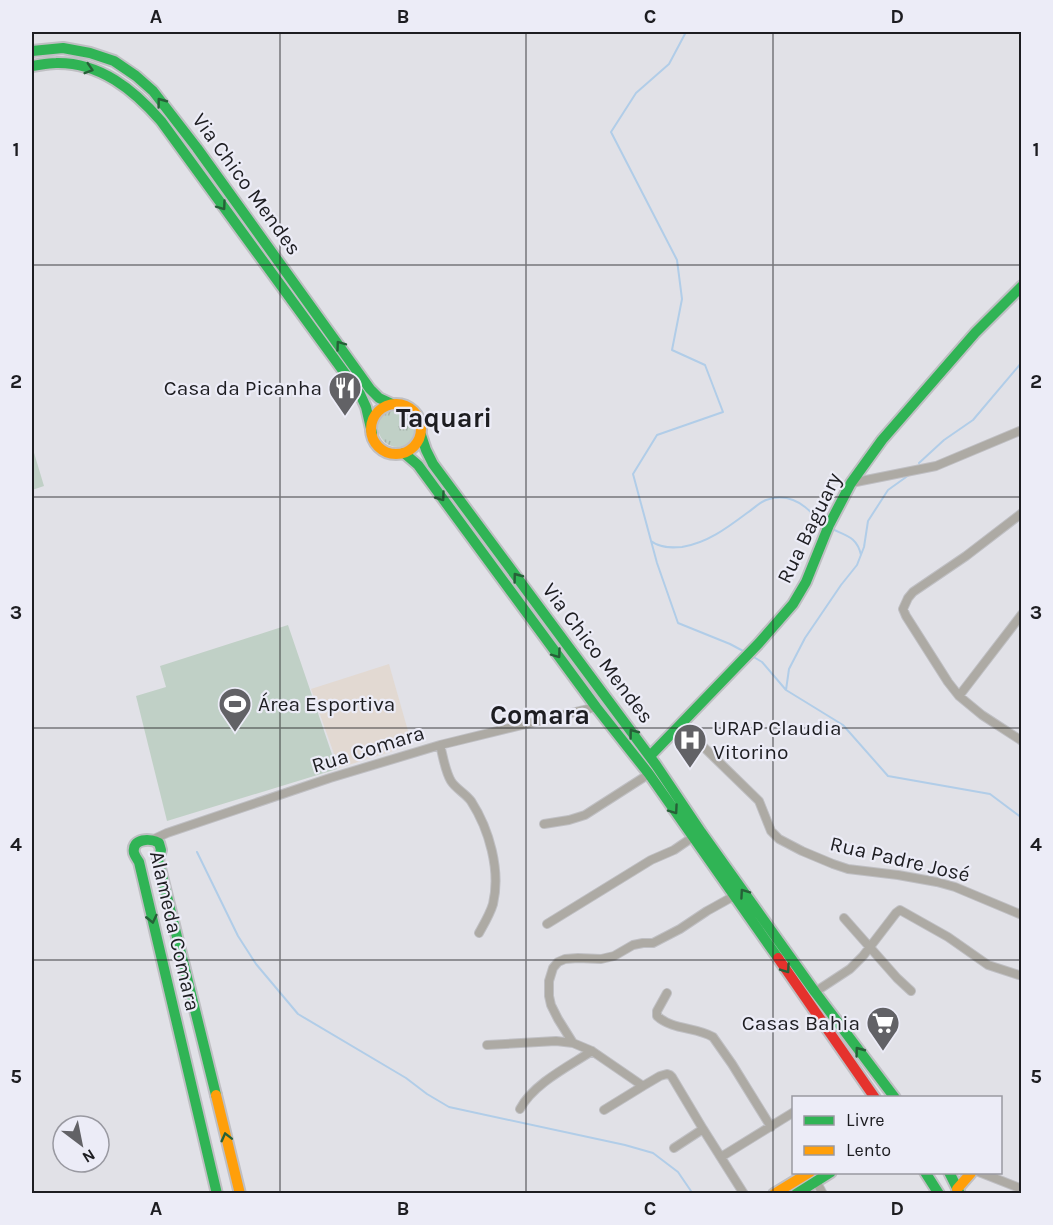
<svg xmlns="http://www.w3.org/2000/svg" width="1053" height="1225" font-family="Karla,sans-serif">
	<defs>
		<pattern id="park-tufts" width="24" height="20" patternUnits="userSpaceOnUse" patternTransform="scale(1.5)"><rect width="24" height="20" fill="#c0d0c6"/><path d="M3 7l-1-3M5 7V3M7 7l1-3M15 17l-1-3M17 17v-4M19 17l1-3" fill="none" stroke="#a5b2aa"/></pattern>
	</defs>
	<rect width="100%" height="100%" fill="#e1e1e7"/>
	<path fill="#e2d9d2" d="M389,664L412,745L339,768L311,689Z"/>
	<path fill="#c0d0c6" d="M32,446L44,486L32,490Z
		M288,625L337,769L167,821L136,696L166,687L160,666Z"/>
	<path fill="url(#park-tufts)" d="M378 427a20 20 0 1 1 40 0a20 20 0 1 1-40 0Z"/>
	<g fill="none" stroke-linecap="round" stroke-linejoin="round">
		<path stroke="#b1cde8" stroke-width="2" d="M686,32L669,64L636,93L611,132L677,260L682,299L672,350L705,365L723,412L657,435L633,474L657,563L678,623L730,644L745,652
			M919,463L944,440L973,420L1022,362
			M832,529C847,536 857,537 861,555
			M651,541C660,548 671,548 682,547C707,543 727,528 747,513C753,509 759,503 766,500C775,497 785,497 793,500C806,505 812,514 822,523
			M752,656L762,662L786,690L843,725L888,776L990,794L1022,818
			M786,690L789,669L805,638L841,585L857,565L864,547L868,521L888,490L909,475
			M197,852L238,936L256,964L298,1014L406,1078L427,1094L449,1107L625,1145L653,1153L678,1172L693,1194"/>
		<g stroke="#bfbfc3" stroke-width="10">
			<path id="street" d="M851,483L936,466L1022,430
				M1022,513L966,556L913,592L908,598L903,609L906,616L948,682L959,696L982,715L1022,741
				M959,696L1022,614
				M681,725L759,801L771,831L779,839L802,851L833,864L848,869L898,875L937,882L955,887L1022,915
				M440,745C443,756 445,771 451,781C456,789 465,793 471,801C489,829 501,870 493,904C490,914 484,924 479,933
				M544,824L569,820L585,815L649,774
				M154,839L167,833L330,778L440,745L596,707
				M734,896L707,911L680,929L653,943H643L633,945L614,956L601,959L578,958L565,959L558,962L553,968L549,981V996L551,1005L558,1019L573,1043L592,1051L643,1086L660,1076L667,1074L670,1075L672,1077L703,1129L744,1194
				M844,918L897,978L911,991
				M547,924L651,860L674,850L693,837
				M815,992L850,969L863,956L896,913L900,910L948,937L988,965L1022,976
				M667,993L657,1011V1016C672,1030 697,1027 713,1037L732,1064L771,1127
				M487,1045L556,1041L573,1043
				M520,1109C533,1084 569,1066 592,1051
				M604,1110L643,1086
				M674,1148L703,1129
				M721,1157L794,1112
				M979,1172L1022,1189
				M816,1181L823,1194"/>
		</g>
		<g stroke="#bfbfc3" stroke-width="14">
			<path id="fast" d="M32,51L63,48L90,53L114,61L136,76L153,91L197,148L370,389L379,398L392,404
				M32,66C40,65 48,63 56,63C100,62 134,90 161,121L360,394L366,407L372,433
				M421,435L426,450L433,464L656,765L701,832L815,992L895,1098
				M404,453L418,465L596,707L649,774L778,958
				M650,756L759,643L793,604L806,582L829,525L851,483L882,440L975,333L1022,286
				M216,1095L158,860L161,850L159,843C151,838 131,838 134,853C135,856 137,859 139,862L217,1194
				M925,1172L939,1194
				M949,1172L960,1194
				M796,1194L831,1172"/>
		</g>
		<g stroke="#bfbfc3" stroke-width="14">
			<path id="slow" d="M371 429a25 25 0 1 1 50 0a25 25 0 1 1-50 0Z
				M216,1095L240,1194
				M957,1189L971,1173
				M774,1194L810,1172"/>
		</g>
		<g stroke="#bfbfc3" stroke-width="14">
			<path id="jam" d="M778,958L875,1098"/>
		</g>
		<use href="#street" stroke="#adaaa4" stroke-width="8"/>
		<use href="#fast" stroke="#30b455" stroke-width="10"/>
		<use href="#slow" stroke="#ff9f0a" stroke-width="10"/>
		<use href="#jam" stroke="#e5322d" stroke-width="10"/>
	</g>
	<defs><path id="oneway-chevron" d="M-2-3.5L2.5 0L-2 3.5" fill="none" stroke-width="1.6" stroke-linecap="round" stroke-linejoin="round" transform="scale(1.5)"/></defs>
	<g stroke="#266138">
		<use href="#oneway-chevron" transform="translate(89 69) rotate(17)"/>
		<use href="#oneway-chevron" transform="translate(161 102) rotate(-127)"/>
		<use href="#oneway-chevron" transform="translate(222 206) rotate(54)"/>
		<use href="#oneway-chevron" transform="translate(340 345) rotate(-126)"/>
		<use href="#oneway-chevron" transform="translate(441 497) rotate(54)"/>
		<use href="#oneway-chevron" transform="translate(517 577) rotate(-127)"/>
		<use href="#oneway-chevron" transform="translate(557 654) rotate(54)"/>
		<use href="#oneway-chevron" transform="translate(633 733) rotate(-127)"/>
		<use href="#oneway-chevron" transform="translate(674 810) rotate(55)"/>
		<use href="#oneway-chevron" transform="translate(744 893) rotate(-125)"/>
		<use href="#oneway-chevron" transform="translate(152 919) rotate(77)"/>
		<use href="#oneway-chevron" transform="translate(786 969) rotate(55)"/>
		<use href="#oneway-chevron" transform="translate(859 1051) rotate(-127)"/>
		<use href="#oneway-chevron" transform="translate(226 1137) rotate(-104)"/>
	</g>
	<path fill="none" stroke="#1d1d21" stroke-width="1.5" stroke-opacity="0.55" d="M280,32V1194M526,32V1194M773,32V1194M32,265H1022M32,497H1022M32,728H1022M32,960H1022"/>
	<defs>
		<g id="restaurant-pin" transform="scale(1.725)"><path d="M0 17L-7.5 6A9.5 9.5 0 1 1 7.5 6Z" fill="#626266" stroke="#ececf7"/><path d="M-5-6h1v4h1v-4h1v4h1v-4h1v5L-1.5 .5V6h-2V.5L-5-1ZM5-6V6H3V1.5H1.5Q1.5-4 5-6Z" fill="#fff"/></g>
		<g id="stadium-pin" transform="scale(1.725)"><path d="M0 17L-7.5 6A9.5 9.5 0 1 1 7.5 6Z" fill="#626266" stroke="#ececf7"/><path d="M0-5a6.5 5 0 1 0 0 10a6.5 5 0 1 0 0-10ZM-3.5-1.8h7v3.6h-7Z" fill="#fff"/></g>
		<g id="hospital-pin" transform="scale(1.725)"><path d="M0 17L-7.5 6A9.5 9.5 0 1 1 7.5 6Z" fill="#626266" stroke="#ececf7"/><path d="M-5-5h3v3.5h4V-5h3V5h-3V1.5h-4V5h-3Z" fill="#fff"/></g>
		<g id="supermarket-pin" transform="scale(1.725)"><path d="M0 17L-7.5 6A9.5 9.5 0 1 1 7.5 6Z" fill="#626266" stroke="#ececf7"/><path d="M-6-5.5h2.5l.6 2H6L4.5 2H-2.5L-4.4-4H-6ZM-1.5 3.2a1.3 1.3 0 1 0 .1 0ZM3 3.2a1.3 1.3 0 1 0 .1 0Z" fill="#fff"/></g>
	</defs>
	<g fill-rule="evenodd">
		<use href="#restaurant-pin" x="345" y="388"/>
		<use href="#stadium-pin" x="235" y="704"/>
		<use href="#hospital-pin" x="690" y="740"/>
		<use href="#supermarket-pin" x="883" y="1023"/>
	</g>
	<g text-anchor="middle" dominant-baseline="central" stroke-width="4.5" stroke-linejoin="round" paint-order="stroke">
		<g font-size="21" fill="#1d1d21" stroke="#ececf7">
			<text transform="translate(247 184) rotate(54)">Via Chico Mendes</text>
			<text transform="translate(809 528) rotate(-64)">Rua Baguary</text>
			<text transform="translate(598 653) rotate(53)">Via Chico Mendes</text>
			<text transform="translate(368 749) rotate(-17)">Rua Comara</text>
			<text transform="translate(900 859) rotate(13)">Rua Padre José</text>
			<text transform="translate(175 931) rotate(77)">Alameda Comara</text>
		</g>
		<g font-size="21" fill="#1d1d21" stroke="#ececf7" text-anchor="end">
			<text x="322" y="388">Casa da Picanha</text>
			<text x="258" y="704" text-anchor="start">Área Esportiva</text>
			<text x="713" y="728" text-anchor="start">URAP Claudia<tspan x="713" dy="24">Vitorino</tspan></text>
			<text x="860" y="1023">Casas Bahia</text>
		</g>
		<g font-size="27" font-weight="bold" fill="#1d1d21" stroke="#ececf7">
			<text x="444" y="418">Taquari</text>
			<text x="540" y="715">Comara</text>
		</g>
	</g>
	<rect width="1053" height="1225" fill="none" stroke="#ececf7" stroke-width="66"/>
	<rect x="792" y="1096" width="210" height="78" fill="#ececf7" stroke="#9999a1" stroke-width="1.5"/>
	<rect x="804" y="1116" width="30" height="9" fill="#30b455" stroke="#9999a1" stroke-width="1.5"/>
	<text x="846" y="1126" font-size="18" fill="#1d1d21">Livre</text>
	<rect x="804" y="1146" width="30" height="9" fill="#ff9f0a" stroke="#9999a1" stroke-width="1.5"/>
	<text x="846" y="1156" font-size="18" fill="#1d1d21">Lento</text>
	<g transform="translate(81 1144) rotate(148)"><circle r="28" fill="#ececf7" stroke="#9999a1" stroke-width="1.5"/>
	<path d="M0-4.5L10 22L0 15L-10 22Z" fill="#626266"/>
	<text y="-9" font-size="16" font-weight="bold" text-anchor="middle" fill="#1d1d21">N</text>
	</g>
	<rect x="33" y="33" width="987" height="1159" fill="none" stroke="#1d1d21" stroke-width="2"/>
	<g font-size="20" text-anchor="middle" font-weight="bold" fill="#1d1d21">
		<text x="156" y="23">A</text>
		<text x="403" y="23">B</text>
		<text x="650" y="23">C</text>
		<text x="897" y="23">D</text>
		<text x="16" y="156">1</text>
		<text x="1036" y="156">1</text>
		<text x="16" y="388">2</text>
		<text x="1036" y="388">2</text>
		<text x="16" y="619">3</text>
		<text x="1036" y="619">3</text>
		<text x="16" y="851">4</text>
		<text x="1036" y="851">4</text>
		<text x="16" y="1083">5</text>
		<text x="1036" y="1083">5</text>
		<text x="156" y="1215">A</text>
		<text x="403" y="1215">B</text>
		<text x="650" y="1215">C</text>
		<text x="897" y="1215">D</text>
	</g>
</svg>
